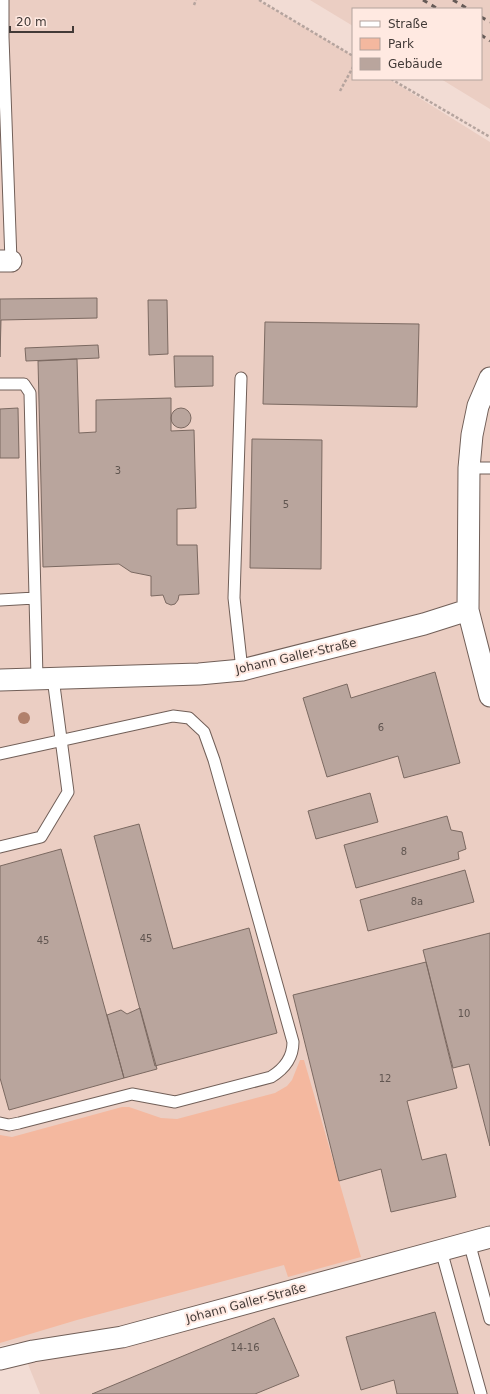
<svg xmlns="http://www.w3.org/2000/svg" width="490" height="1394" font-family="'DejaVu Sans',sans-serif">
	<rect width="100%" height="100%" fill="#f2dcd4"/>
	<path fill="#ebcec3" d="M0,0H258L353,56V79H389L490,142V1394H40L19,1342L0,1346Z
		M310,0H490V109L441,79H481V9H353V26Z"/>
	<path fill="#f4b89f" d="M300,1060H304L361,1257L288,1277L284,1265L77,1320L0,1343V1135L12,1137L122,1107H129L161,1118L177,1119L275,1093L287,1086L292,1080Z"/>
	<path fill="#b9a59d" stroke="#7b6961" d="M97,298V318L1,320L0,357V299Z
		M148,300H167L168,354L149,355Z
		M265,322L419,324L417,407L263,404Z
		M98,345L99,358L26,361L25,348Z
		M174,356H213V386L175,387Z
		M77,359L79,433L96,432V400L171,398V431L194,430L196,508L177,509V545H197L199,594L179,595L178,600L175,604L171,605L166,603L163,595L151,596V576L131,572L119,564L43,567L38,361Z
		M18,408L19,458H0V409Z
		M171 418a10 10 0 1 1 20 0a10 10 0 1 1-20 0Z
		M252,439L322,440L321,569L250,568Z
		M435,672L460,763L404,778L398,756L327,777L303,698L347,684L351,698Z
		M370,793L378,822L316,839L308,811Z
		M447,816L451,830L462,832L466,849L458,852L459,859L356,888L344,845Z
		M139,824L173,949L249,928L277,1033L155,1066L94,836Z
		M61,849L124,1078L9,1110L0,1078V866Z
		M465,870L474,902L368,931L360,900Z
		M490,933V1146L469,1064L453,1068L423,950Z
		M426,962L457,1088L407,1101L422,1160L446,1154L456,1197L391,1212L381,1169L339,1181L293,995Z
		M140,1008L157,1069L124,1078L107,1015L121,1010L127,1014Z
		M435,1312L458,1394H397L394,1380L361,1390L346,1337Z
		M274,1318L299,1376L255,1394H92Z"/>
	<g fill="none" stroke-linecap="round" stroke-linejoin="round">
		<g stroke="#715f58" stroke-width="13">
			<path id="lane" d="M3,0V37L11,261
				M241,378L234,598L242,670
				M0,384H24L30,393L37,678
				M469,468H490
				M0,600L35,598
				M0,754L173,716L189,718L204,732L214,760L293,1042C293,1058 284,1069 271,1077L175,1102L132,1094L19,1123L9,1125L0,1123
				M0,847L41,837L68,792L53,678
				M469,1242L490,1319
				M441,1250L481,1394"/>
		</g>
		<g stroke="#715f58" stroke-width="23">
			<path id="street" d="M0,261H11
				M490,378L478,406L472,435L469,468L468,610L490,696
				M0,680L199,674L242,670L424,624L468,610
				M0,1359L33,1351L122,1337L490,1237"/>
		</g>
		<path stroke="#b5a49e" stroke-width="2.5" stroke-dasharray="3 2" stroke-linecap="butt" d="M259,0L353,56
			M194,5L196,0
			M391,79L490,137
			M340,91L353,67"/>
		<use href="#lane" stroke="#fff" stroke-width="11"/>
		<use href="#street" stroke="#fff" stroke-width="21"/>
		<path stroke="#665b57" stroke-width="3" stroke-dasharray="5 5" stroke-linecap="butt" d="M423,0L438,9
			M453,0L468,9
			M481,17L490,22
			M481,35L490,41"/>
	</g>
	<circle fill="#b1816c" cx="24" cy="718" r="6"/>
	<g text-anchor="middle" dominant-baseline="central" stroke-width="4" stroke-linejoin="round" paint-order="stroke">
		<g font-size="10" fill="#605550">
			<text x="118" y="470">3</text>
			<text x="286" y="504">5</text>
			<text x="381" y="727">6</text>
			<text x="404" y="851">8</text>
			<text x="417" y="901">8a</text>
			<text x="146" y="938">45</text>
			<text x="43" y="940">45</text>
			<text x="464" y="1013">10</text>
			<text x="385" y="1078">12</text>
			<text x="245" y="1347">14-16</text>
		</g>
		<g font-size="12" fill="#423a37" stroke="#ffe9e1">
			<text transform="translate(296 656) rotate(-13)">Johann Galler-Straße</text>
			<text transform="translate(246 1303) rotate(-15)">Johann Galler-Straße</text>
		</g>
	</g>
	<rect x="352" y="8" width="130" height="72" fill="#ffe9e1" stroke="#b3a39d"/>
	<rect x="360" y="21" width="20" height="6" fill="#ffffff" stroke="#b3a39d"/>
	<text x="388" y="28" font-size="12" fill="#423a37">Straße</text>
	<rect x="360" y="38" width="20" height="12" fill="#f4b89f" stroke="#b3a39d"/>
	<text x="388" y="48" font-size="12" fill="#423a37">Park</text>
	<rect x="360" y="58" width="20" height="12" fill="#b9a59d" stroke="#b3a39d"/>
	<text x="388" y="68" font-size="12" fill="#423a37">Gebäude</text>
	<path d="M10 26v6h63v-6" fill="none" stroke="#423a37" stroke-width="2"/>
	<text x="16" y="26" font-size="12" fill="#423a37" stroke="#ffe9e1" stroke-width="3" paint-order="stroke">20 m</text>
</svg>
